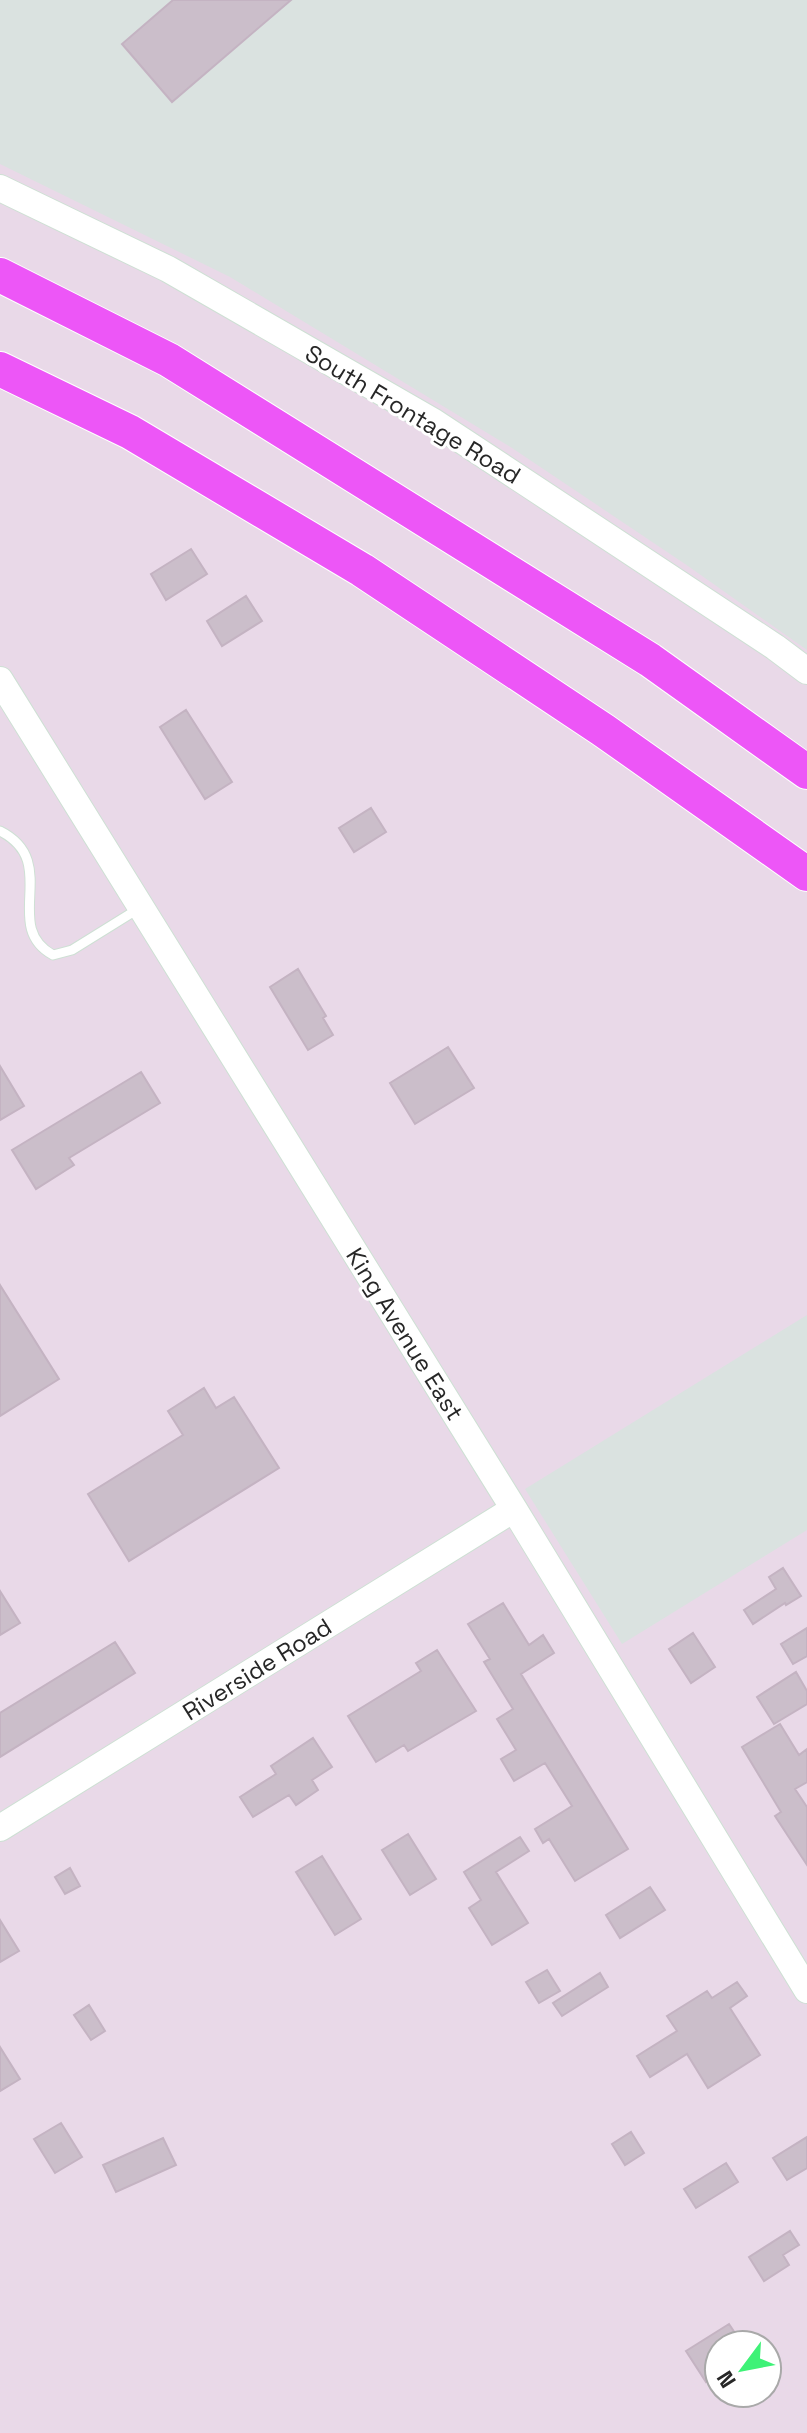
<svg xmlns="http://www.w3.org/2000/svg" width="807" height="2433" font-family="'Space Grotesk',sans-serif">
	<rect width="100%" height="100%" fill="#e9d9e8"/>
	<path fill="#dae2e0" d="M0,0H807V650L688,566L512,448L230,277L0,164Z
		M807,1315V1530L622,1644L525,1489Z"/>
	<path fill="#cbbeca" stroke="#c4b3c2" stroke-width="2" d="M173,0H291L172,102L122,44Z
		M191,549L207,574L166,600L151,574Z
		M246,596L262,621L222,646L207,621Z
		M186,710L232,782L205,799L160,727Z
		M371,808L386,832L354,852L339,828Z
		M298,969L326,1016L323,1018L333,1035L308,1050L270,987Z
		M448,1047L474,1088L415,1124L390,1083Z
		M0,1066L24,1106L0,1120Z
		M141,1072L160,1103L69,1158L74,1165L36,1189L12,1150Z
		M0,1285L59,1379L0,1416Z
		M204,1388L216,1408L234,1397L279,1468L129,1561L88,1494L183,1435L168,1411Z
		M783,1568L801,1596L786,1605L785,1603L753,1624L744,1610L776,1589L769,1577Z
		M0,1591L20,1623L0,1635Z
		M503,1603L529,1645L543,1635L554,1653L521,1674L628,1849L575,1881L549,1839L543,1843L535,1829L572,1806L545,1763L514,1781L501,1759L516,1750L497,1719L513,1709L484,1662L490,1659L468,1624Z
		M807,1628V1656L793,1664L781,1644Z
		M693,1633L715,1667L691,1683L669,1649Z
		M115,1642L135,1673L0,1757V1713Z
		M437,1650L476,1711L408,1751L404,1745L376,1762L348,1716L421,1671L416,1663Z
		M796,1672L807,1691V1704L774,1724L757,1697Z
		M780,1724L799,1755L807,1749V1782L795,1789L807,1807V1865L775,1816L781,1812L742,1747Z
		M313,1738L332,1767L312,1780L318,1790L296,1805L289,1795L253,1817L240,1797L276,1774L271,1766Z
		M408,1834L436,1879L410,1895L382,1850Z
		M520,1837L529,1851L496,1872L528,1923L492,1945L469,1908L481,1900L464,1872Z
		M322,1856L361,1919L335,1935L296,1872Z
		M70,1868L80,1886L65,1894L55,1877Z
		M650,1887L665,1910L620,1938L606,1915Z
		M0,1920L19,1951L0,1962Z
		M547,1970L560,1991L539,2003L526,1982Z
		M600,1973L608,1987L562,2016L553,2003Z
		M737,1982L747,1996L730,2008L760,2055L708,2088L687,2054L650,2077L637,2056L677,2031L667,2016L707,1991L712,1998Z
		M89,2005L105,2031L91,2040L74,2015Z
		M0,2047L20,2079L0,2091Z
		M61,2123L82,2157L55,2173L34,2139Z
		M631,2132L644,2153L625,2165L612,2144Z
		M807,2137V2168L787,2180L773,2158Z
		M163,2138L176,2165L116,2192L103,2165Z
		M726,2163L738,2182L696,2208L684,2189Z
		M790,2231L799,2245L783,2255L789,2265L764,2281L749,2257Z
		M729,2324L743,2345H719V2373L706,2382L686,2351Z"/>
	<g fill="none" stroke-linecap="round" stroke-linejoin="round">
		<g stroke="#cee0d4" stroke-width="11">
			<path id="lane" d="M0,831C62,862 0,926 53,955L72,950L138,909"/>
		</g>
		<g stroke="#cee0d4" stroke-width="28">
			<path id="secondary" d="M0,188L168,269L434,422L775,647L807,671
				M0,680L514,1509L807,1990
				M0,1828L514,1509"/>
		</g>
		<g stroke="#fff" stroke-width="36">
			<path id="highway" d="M0,275L169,360L650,660L807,772
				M0,369L130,432L362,570L603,730L807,874"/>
		</g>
		<use href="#lane" stroke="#fff" stroke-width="9"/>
		<use href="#secondary" stroke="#fff" stroke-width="26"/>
		<use href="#highway" stroke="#ed56f7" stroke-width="34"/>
	</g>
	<g text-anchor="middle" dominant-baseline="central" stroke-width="6" stroke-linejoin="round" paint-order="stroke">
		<g font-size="24" fill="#272727" stroke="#fff">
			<text transform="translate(413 414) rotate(31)">South Frontage Road</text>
			<text transform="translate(405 1334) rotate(58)">King Avenue East</text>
			<text transform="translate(257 1669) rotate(-32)">Riverside Road</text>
		</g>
	</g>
	<g transform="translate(743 2369) rotate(238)"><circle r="38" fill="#ffffff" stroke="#a9a9a9" stroke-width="2"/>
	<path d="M0-6L14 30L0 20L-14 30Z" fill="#3ef277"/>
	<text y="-12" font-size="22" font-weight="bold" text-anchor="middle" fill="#272727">N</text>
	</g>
</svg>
